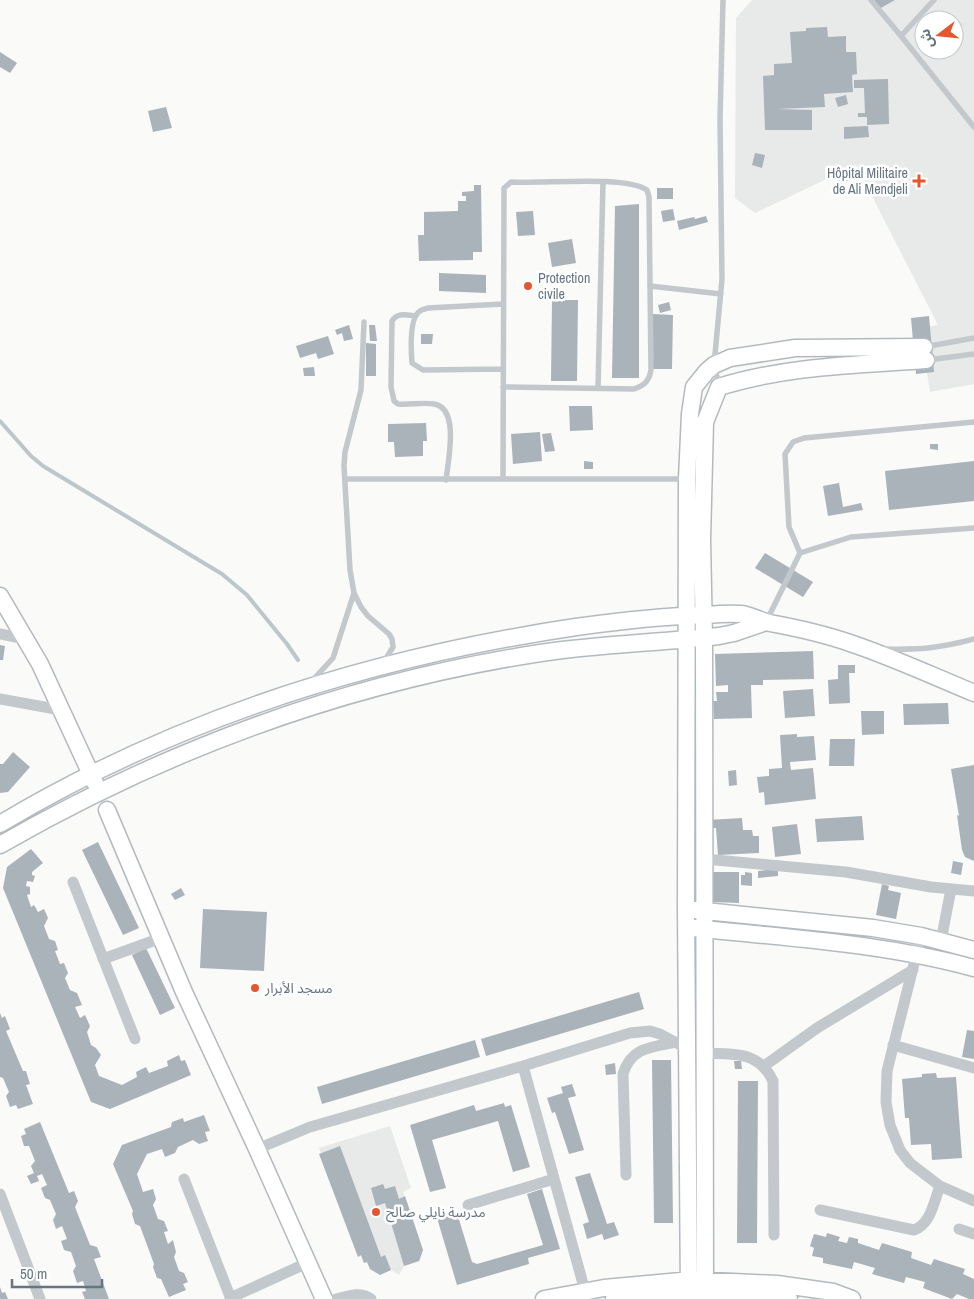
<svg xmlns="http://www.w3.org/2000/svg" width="974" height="1299" font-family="'Archivo Narrow','Noto Sans Arabic',sans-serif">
	<rect width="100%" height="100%" fill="#fafaf8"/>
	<path fill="#e8e9e9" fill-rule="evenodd" d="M752,0H974V384L930,392L920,328L938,325L856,165L755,213L735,198L736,18ZM924,20H954V50H924Z
		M390,1126L411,1188L403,1192L423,1250L420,1261L404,1266L399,1275L391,1270L380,1275L370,1269L367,1262L364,1263L361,1256L358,1257L319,1148Z"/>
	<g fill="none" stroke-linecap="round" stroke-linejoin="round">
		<path stroke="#bbc7cb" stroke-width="4" d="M0,421L31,456L43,466L222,574L247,595L287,644L298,660"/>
	</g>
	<path fill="#aab3b9" d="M873,0H895L879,9Z
		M827,27L828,37L846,36V52H856L857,74L852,75L853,92L824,94L825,107L777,109L812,110V130H765L763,76L774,75V64L792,63L790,32L806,31V28Z
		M0,52L17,63L10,73L0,67Z
		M888,79L889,124L867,125V117H858V113H865L864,88H854V80Z
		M846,95L848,104L838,107L835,98Z
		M166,107L172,128L153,132L148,111Z
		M868,126L869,137L844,139V127Z
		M755,153L765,155L762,168L752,165Z
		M846,173L849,180L840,184L837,177Z
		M474,185H481L482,252H473V260L419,261L418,235H424V212L458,211V201H466V196H462V192L474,191Z
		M657,188H673V199H657Z
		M639,204V378H612L615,206Z
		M673,209L675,220L663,222L661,211Z
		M533,211L535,235L518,236L516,212Z
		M706,216L708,222L679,230L677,221L694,217L695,219Z
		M572,239L576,263L552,267L548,243Z
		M439,273L486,275V293L439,291Z
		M552,300H578L577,381H551Z
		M669,302L671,310L660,313L658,305Z
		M653,314L673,315L672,369H652Z
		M929,316L934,372L916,374L911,318Z
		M349,325L353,339L344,341L342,333L337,335L335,330Z
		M369,325H375L377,341H370Z
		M421,334H433L432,344H421Z
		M328,336L334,354L318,359L316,353L300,358L296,346Z
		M366,343L376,344V376H366Z
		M314,367L315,376H304L303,368Z
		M569,406H592L593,430L570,431Z
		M426,423L427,441H423V456L395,457L394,442H388V424Z
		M540,432L542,461L513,464L511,434Z
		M551,433L555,451L545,452L542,434Z
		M930,444H938V450L930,449Z
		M584,461L593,462V469H584Z
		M974,461V501L889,510L885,471Z
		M839,483L843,507L861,503L863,510L828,516L823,486Z
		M765,553L813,582L803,597L755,568Z
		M0,645L5,646L3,660H0Z
		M813,651L814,679L763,680V685H751L752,718L714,719L713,701H717L716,692H728V685L716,686L715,654Z
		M838,665H855V673H849L850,703L829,704L828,680L838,679Z
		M813,689L815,716L785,718L783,691Z
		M948,703L949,724L904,725L903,704Z
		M861,711H884V734L862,735Z
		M797,734V737L814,736L816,760L790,762L791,770L813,768L816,799L765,805L764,792L759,793L757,777L769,776V769L782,768L780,735Z
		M830,739H855L854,766H829Z
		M13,752L30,767L8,792L0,793V764H3Z
		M974,765V861L965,857L962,850L957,815L959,816L951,769Z
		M736,770L737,785L729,786L728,771Z
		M862,816L864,840L817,842L815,819Z
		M742,818L743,830H752L753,836H759V853L718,855L716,828H708L707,820Z
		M797,824L801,854L775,857L772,827Z
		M98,842L139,928L123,935L82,850Z
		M31,849L43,863L32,872V875L35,876L33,882L27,881L26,886L30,887V894L27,895L31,907L34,905L38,912L44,909L48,918L44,926L49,939L55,941L58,950L55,951L60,964L64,963L68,973L65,978L70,990L77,993L82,1005L75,1007L80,1018L85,1015L90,1026L87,1032L91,1045L96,1048L101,1055L95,1065L99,1076L122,1085L137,1077L136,1072L146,1067L149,1073L168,1066L167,1061L179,1055L181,1061L185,1060L191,1075L110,1109L91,1102L3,888L7,867Z
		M953,861L963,863L961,875L951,873Z
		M778,869V876L758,878V871Z
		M710,872H739V903L710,902Z
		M745,872L752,873V886L741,885V875H745Z
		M882,884L889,886L888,890L901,893L896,919L876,915Z
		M181,888L185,895L175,900L171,894Z
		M203,909L267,912L264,971L200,968Z
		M146,948L175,1008L160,1015L132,955Z
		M639,992L644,1009L486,1056L481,1039Z
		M0,1013L2,1018L5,1016L10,1029L6,1031L23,1071H26L30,1084L26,1085L33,1104L18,1109L16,1105L10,1107L6,1096L9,1092L3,1078L0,1077Z
		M967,1030L974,1031V1059L962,1057Z
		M475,1040L480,1057L322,1104L317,1087Z
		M652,1060H671L673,1223H654Z
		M734,1061H741L742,1069H735Z
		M615,1063L616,1074L606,1075L605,1065Z
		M936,1073L937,1078L956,1077L962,1158L932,1160L931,1144L911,1145L909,1118H905L902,1079L922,1077V1074Z
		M738,1081H758L757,1243H737Z
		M572,1084L576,1096L568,1098L584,1150L569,1154L555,1112L552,1113L547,1098L563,1093L561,1087Z
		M504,1103L505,1107L511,1105L530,1167L513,1172L498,1121L432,1140L446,1188L430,1192L410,1125L474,1105L476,1111Z
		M204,1115L210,1131L205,1132L208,1141L199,1144L193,1140L178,1147L175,1153L165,1157L162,1149L147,1154L137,1174L143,1192L153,1189L156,1199L153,1205L158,1219L164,1221L168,1231L164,1232L168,1244L173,1240L176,1252L174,1257L179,1271L184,1273L188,1282L183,1284L186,1290L169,1297L161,1279L157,1278L153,1267L154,1264L140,1226L135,1224L132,1214L133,1211L113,1164L122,1145L171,1127L172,1122L183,1118L184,1122Z
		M40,1122L69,1193L74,1191L78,1201L75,1207L90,1245L97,1247L101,1257L94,1259L109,1299H85L82,1292L86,1291L83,1281L77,1283L73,1271L76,1266L71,1252L64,1250L61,1241L67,1239L62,1226L56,1229L53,1220L56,1214L50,1200L45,1198L41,1188L47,1185L42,1174L37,1176L39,1181L31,1184L27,1176L34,1173L31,1166L35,1161L29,1146H24L21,1136L26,1134L24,1129Z
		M340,1146L381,1257L385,1255L391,1270L380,1275L370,1269L367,1262L364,1263L361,1255L358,1257L319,1154Z
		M590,1173L607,1224L614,1222L619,1235L604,1240L602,1234L587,1239L583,1224L589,1222L575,1177Z
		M383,1184L385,1189L395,1186L399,1199L405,1196L423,1250L419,1261L404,1266L385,1203L376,1206L371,1188Z
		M542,1189L560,1249L528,1258L529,1264L457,1285L437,1218L457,1213L472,1262L477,1264L543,1245L527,1194Z
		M827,1233L840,1237L838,1241L847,1243L849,1237L858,1239V1243L879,1250L882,1243L912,1252L911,1258L931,1265L934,1259L965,1269L963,1274L974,1279V1299H969L957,1294L952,1299L923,1288L925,1282L906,1277L904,1283L872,1274L875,1268L854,1262L852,1269L823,1263V1258L812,1256L814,1248L810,1246L814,1234L826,1237Z
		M0,1287L2,1293L5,1292L8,1299H0Z"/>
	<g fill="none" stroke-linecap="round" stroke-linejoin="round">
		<g stroke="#b3babf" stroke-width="19">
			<path id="secondary" d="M0,596L40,664L95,783
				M107,810L184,992L257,1149L324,1299
				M0,824C177,718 374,657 576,627C619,621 662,616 705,615C717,614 728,613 741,614C751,615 760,621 770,623C797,628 824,634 850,643C892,657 933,676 974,693
				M0,845C167,749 344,684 534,654C595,644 658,643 719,636L734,633L766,622
				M695,910L873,928L921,936L974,950
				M694,928C787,938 883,943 974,968
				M544,1299L604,1288L692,1280L777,1284L833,1292L852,1299
				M614,1299L645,1295L736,1293L789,1299
				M689,1299L686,909L687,479L690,414L694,387L707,371L714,365L730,358L795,348L924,347
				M705,1299L704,638L702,540L705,422L719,387C786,366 856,365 926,360"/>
		</g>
		<path stroke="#c3c8cc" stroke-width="5.5" d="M871,0L901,36L974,127
			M901,36L934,0
			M650,286L721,294
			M416,316C407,315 397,312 392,321L391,387L394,401L398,404C410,405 423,402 434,404C460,408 448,461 446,480
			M364,322L361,390L345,452L344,466L350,570L354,593L361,607L368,616L389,634L392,639L393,647L384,662
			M924,347L974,338
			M928,360L974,354
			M503,369L423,370L412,363C411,350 409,318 420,311C423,309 426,309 428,308L503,304
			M719,385L714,365L722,279L720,119L723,0
			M598,388L603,182
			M345,479H685
			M503,479L504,188L511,182C543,184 624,175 647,190L649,197L651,370C649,381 645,385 634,389L503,387
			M800,553L789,527L785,454L793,442L804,438L974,422
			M767,620L800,553L851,537L974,528
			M885,649C919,650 941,648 974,639
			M311,682L333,658L354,593"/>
		<path stroke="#c3c8cc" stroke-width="11" d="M0,634L25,639
			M0,699L61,710
			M705,859L846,872L931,887L974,891
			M73,882L135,1039
			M921,936L887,1071L886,1102L890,1125L900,1150L910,1163L940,1186L974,1201
			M941,941L951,889
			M103,959L161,938
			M893,1045L974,1068
			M705,1053C735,1055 758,1050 773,1081L774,1235
			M523,1066L585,1291
			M764,1066L817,1028L913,970
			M257,1149L310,1127L523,1066L630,1033L650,1031L660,1034L688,1049
			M626,1175L623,1074C631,1047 652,1047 676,1042
			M184,1179L231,1299
			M0,1194L40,1299
			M468,1205L554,1179
			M820,1210L914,1230C931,1224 934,1201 940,1186
			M959,1229L974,1234
			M230,1298L307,1263
			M336,1299C348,1296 360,1291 371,1299"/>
		<use href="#secondary" stroke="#fff" stroke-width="16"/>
	</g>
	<g fill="#e4572e" stroke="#fff" stroke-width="2">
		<path d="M916.5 173.5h5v5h5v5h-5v5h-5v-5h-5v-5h5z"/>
		<circle cx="528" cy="286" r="5"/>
		<circle cx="255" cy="988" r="5"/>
		<circle cx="376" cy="1212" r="5"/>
	</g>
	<g text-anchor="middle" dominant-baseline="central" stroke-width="5" stroke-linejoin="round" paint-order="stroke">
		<g font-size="14" fill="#657683" stroke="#fff" text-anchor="start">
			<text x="908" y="173" text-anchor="end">Hôpital Militaire<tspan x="908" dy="16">de Ali Mendjeli</tspan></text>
			<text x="538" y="278">Protection<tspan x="538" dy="16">civile</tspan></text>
			<text x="265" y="988">مسجد الأبرار</text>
			<text x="386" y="1212">مدرسة نايلي صالح</text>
		</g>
	</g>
	<g transform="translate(939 35) rotate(254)"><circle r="24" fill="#ffffff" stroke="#c1c8cd"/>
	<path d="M0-4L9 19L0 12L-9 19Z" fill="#e4572e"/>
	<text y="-8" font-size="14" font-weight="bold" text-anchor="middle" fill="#657683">ش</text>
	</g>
	<path d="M12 1279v8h90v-8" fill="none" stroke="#657683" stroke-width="2.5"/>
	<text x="20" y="1279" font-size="15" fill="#657683" stroke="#ffffff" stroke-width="4" paint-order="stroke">50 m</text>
</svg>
